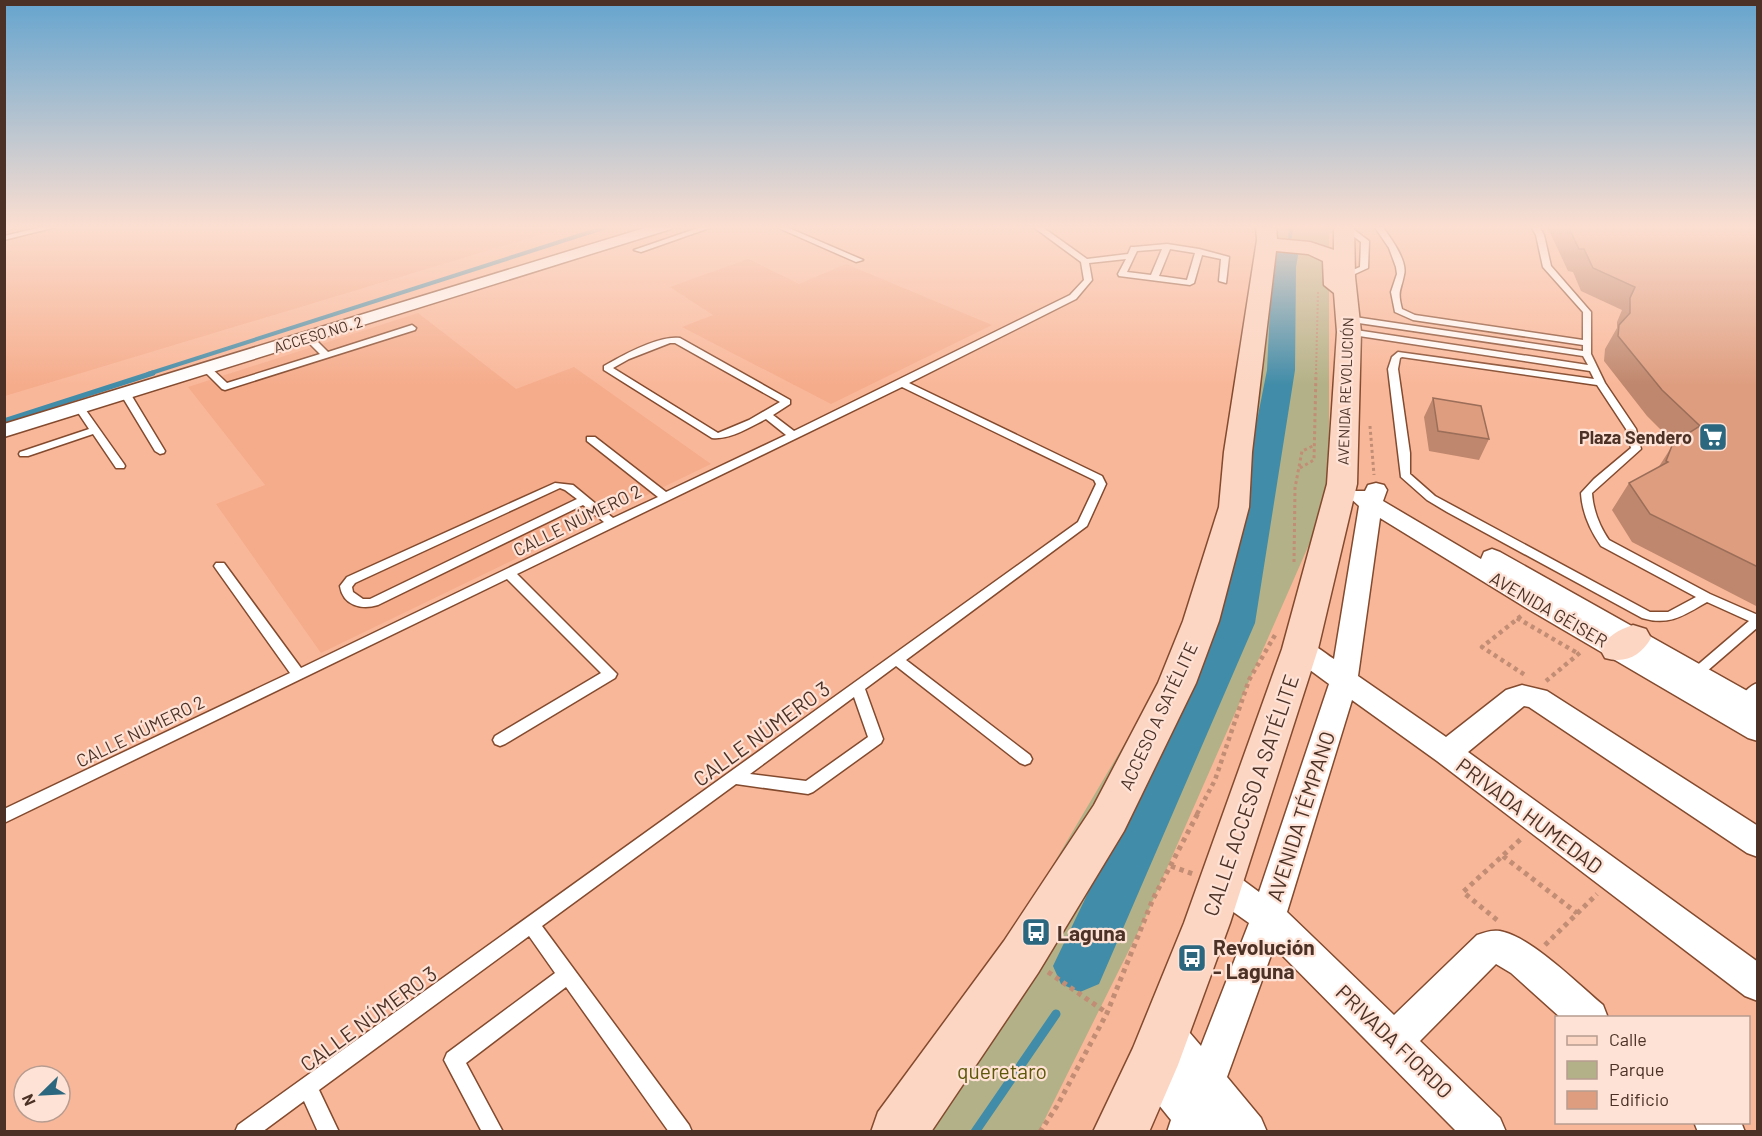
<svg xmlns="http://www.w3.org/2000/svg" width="1762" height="1136" font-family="Barlow,sans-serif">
	<rect width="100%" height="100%" fill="#f9b799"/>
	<path fill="#f5ac8b" d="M5,226H569L5,396Z
		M748,259L799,284L846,264L992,325L831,404L682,327L713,315L670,287Z
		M418,313L516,389L574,367L711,464L321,653L216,504L265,485L188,387Z"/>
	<path fill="#b3b187" d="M1263,226H1329V499L1146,916L1039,1131L895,1132L1206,606Z"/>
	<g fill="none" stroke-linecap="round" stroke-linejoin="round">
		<path stroke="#418ca8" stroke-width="4" d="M1290,237L1291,226
			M148,374L609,226"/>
		<path stroke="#418ca8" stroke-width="5" d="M4,421L153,373"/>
		<path stroke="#418ca8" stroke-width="9" d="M975,1132L1056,1014"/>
		<path fill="#418ca8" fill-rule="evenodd" d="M1288,243L1296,245L1299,250L1296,267L1295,370L1255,623L1099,984L1080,992L1061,984L1053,966L1217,623L1267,370L1272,267L1280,245Z"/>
		<g stroke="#834a2e" stroke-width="3">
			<path id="lane" d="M46,226H60L4,240V236Z
				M704,226H715L641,252L634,250Z
				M774,226H784L863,260L856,262Z
				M1032,226H1041L1087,259L1128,254L1131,247H1134L1167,244L1199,249L1229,257L1226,283L1219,281L1221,259L1202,255L1194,283L1190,285L1119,276L1118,274L1126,259L1089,263L1092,280L1076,299L909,383L1102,476L1106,484L1087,526L906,660L1030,755L1032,759L1030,763L1025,765L1020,763L896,666L865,689L883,739L881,743L813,792L808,794L736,784L542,926L689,1125L692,1132H669L566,987L466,1063L503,1132H482L444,1060L447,1053L555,973L529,936L319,1090L339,1132H318L304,1101L262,1132H235L238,1125L1078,522L1096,484L1094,480L902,387L517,574L617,674L615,678L505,744L500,746L495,744L493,740L495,736L601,673L507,579L4,823V809L290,673L216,569L214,566L216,563H224L301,668L604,522L583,505L378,605C362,610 343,606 340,586L347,577L555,483L573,485L613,518L658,497L587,441V437H595L666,492L786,435L766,419C750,427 730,440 712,438L604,370V366C623,355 659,335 680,338L790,400V404L773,415L794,431L1070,295L1084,280L1081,262ZM1162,249L1151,275L1127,272L1137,251ZM1170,249L1195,253L1187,280L1159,276ZM670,343H675L780,402L749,420L718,433L613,368L629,359ZM560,488L565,490L577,499L370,599H363L353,592L352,587L355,583ZM854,697L868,737L806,781L750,774Z
				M1340,226H1349L1369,241L1368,268L1344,279L1340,277L1341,275L1360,267L1361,242Z
				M1374,226H1382C1390,237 1408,261 1404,275C1401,291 1397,290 1402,309L1415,315L1583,340V312L1543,267L1536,235L1531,226H1539L1544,235L1551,266L1591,312V354L1605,383L1636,429L1641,449L1592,493C1593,510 1600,527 1609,540L1710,594L1758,615V627L1699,678H1689L1687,674L1749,621L1707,602C1683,616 1669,626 1642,618L1447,512L1427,500L1401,477L1388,369L1392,357L1398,352L1594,379L1590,371L1346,334V330L1349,329L1588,365L1583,356L1345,321L1344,319L1348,316L1583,351V345L1413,320L1395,312L1391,292L1397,274L1396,267L1389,248ZM1402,357L1597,385L1626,429L1631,448L1594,479L1581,493C1582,512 1590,530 1601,546L1696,597L1668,612H1650L1435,496L1410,474V453L1398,369L1400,358Z
				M412,325L416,328L415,330L225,390L222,389L202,369L204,367H210L227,383L320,354L305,339V335H311L328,352Z
				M125,390L130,393L165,451L164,453L160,454L155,451L120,393Z
				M80,405L83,406L124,464L125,466L124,468H116L93,434L28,456H20L19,454L20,452L89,429L75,408Z
				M1758,683V697C1752,703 1748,709 1739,706L1737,702C1741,695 1750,685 1758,683Z"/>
		</g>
		<g stroke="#834a2e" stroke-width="3">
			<path id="street" d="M651,226H673L671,229L4,437V424Z
				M1376,483L1384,485L1387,490L1383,501L1481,559L1484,552L1492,549L1500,552L1758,697V741L1748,738L1528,609L1380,518L1358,676L1446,737L1506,690L1522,685L1547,691L1758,826V857L1747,853L1529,707L1524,706L1468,752L1758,962V1001L1745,996L1437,761L1352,700L1287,912L1394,1015L1477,935C1486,932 1494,929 1504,932C1534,940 1578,984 1603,1005L1608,1018H1561L1511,973L1496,964L1420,1041L1500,1118L1506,1132H1457L1274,947L1227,1077L1261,1118L1267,1132H1221L1219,1130V1132H1167L1171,1120L1138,1079L1133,1065L1138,1051L1153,1046L1146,1032L1152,1019L1165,1013L1178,1019L1201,1046L1249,923L1208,894L1203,883L1208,872L1220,868L1232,872L1259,892L1329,684L1291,656L1287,649L1291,642C1308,637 1320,650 1334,659L1359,506L1348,496L1351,491H1365L1368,485Z
				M1694,1122H1741L1745,1132H1698Z"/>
		</g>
		<g stroke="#834a2e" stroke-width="3">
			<path id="secondary" d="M1256,226H1276L1277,239L1310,242L1334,250V226H1354L1355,277L1361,332L1357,484L1318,649L1230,923L1178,1065L1149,1132H1093L1133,1048L1184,923L1282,649L1327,484L1337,332L1334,293L1324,285L1323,261L1308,254L1276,251L1252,452L1249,507L1219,621L1196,683L1124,831L1038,973L931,1132H871L878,1112L1004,941L1094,805L1158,683L1183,621L1219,507L1224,452L1257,240Z
				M1633,625L1646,629L1651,638C1641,656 1625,664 1605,658L1600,649C1608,636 1618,630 1633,625Z"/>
		</g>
		<path stroke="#c28d75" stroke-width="2" stroke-dasharray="2 2" stroke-linecap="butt" d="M1316,374L1318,292"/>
		<path stroke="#c28d75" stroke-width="3" stroke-dasharray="3 3" stroke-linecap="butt" d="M1370,426L1374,475
			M1300,468L1314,460L1316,373
			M1294,562L1295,488L1302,451L1315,445"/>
		<path stroke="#c28d75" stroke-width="4.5" stroke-dasharray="4 4" stroke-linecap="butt" d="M1521,616L1482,647L1525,675
			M1517,618L1579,654
			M1546,681L1582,651
			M1197,814L1215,780L1249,680L1275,635"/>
		<path stroke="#c28d75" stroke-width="5" stroke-dasharray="4.5 4.5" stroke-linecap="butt" d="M1503,856L1577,913
			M1171,866L1193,874
			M1497,920L1463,892L1522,838
			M1545,945L1597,894
			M1048,972L1107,1013
			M1040,1132L1057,1106L1107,1013L1153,899L1198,813"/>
		<use href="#lane" fill="#fff" fill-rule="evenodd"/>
		<use href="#street" fill="#fff" fill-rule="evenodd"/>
		<use href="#secondary" fill="#fcd6c3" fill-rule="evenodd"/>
		<g stroke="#88604e" stroke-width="4.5">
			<path id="rail" d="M4,231L14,226"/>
		</g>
		<use href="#rail" stroke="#fee2d6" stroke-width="3" stroke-dasharray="9" stroke-linecap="butt"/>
	</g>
	<path fill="#bf876d" d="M1547,226H1758V607L1632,542L1612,510L1629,483L1658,468L1674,443L1647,416L1604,361L1605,349L1617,328V322L1622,310L1581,291L1573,272L1568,271Z
		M1433,398L1489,439L1479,460L1429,451L1424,417Z"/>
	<path fill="#de9d7f" stroke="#9b6e59" stroke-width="1.5" d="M1568,226H1758V567L1650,514L1629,483L1668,462L1666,461L1673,443L1700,426L1662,390L1618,336L1619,325L1630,313V298L1635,287L1593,268L1584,249H1579Z
		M1433,398L1481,406L1489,439L1438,431Z"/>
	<linearGradient id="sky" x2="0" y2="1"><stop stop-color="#65a4ce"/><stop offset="0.59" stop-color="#fcdfd1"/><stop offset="1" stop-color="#fcdfd1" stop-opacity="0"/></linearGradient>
	<rect width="1762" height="385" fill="url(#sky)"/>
	<defs>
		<g id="supermarket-square" transform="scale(1.5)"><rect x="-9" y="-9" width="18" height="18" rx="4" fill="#2b687f" stroke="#fee2d6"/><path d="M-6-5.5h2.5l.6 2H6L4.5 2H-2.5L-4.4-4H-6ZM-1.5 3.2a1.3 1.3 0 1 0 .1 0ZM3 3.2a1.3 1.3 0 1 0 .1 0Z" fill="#fff"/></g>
		<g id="bus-square" transform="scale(1.5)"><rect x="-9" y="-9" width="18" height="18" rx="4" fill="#2b687f" stroke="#fee2d6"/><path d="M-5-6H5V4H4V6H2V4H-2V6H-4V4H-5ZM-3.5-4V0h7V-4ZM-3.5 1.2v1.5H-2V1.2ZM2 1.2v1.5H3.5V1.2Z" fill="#fff"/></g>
	</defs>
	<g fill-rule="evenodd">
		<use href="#supermarket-square" x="1713" y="437"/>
		<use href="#bus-square" x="1036" y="932"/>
		<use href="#bus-square" x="1192" y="958"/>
	</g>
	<g text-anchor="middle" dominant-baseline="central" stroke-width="4.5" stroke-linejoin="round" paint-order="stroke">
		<g font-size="15" fill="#4c3226" stroke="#fee2d6">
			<text transform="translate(318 334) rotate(-17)">ACCESO NO. 2</text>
			<text transform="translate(1345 391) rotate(-88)">AVENIDA REVOLUCIÓN</text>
		</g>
		<g font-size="18" font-weight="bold" fill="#4c3226" stroke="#fee2d6" text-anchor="end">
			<text x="1692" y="437">Plaza Sendero</text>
		</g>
		<g font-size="18" fill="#4c3226" stroke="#fee2d6">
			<text transform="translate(577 520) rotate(-26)">CALLE NÚMERO 2</text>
			<text transform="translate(1549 609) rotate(30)">AVENIDA GÉISER</text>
			<text transform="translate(1158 716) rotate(-65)">ACCESO A SATÉLITE</text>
			<text transform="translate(140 731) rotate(-26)">CALLE NÚMERO 2</text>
		</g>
		<g font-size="21" fill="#4c3226" stroke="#fee2d6">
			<text transform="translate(761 733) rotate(-36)">CALLE NÚMERO 3</text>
			<text transform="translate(1250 795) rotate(-71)">CALLE ACCESO A SATÉLITE</text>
			<text transform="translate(1530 815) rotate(37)">PRIVADA HUMEDAD</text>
			<text transform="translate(1300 816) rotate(-72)">AVENIDA TÉMPANO</text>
			<text transform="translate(368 1018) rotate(-36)">CALLE NÚMERO 3</text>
			<text transform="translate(1395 1041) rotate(44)">PRIVADA FIORDO</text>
		</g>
		<g font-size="21" font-weight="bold" fill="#4c3226" stroke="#fee2d6" text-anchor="start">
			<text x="1057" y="932">Laguna</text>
			<text x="1213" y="946">Revolución<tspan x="1213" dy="24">- Laguna</tspan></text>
		</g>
		<g font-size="21" fill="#5d5809" stroke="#fee2d6">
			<text x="1002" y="1070">queretaro</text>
		</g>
	</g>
	<rect width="1762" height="1136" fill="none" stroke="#4c3226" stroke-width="12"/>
	<rect x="1555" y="1016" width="195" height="108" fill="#fee2d6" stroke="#b79c90" stroke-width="1.5"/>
	<rect x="1567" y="1036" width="30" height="9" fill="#fcd6c3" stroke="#b79c90" stroke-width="1.5"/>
	<text x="1609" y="1046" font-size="18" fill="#4c3226">Calle</text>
	<rect x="1567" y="1061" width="30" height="18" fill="#b3b187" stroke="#b79c90" stroke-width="1.5"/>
	<text x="1609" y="1076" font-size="18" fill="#4c3226">Parque</text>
	<rect x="1567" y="1091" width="30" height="18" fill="#de9d7f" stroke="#b79c90" stroke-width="1.5"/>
	<text x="1609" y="1106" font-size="18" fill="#4c3226">Edificio</text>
	<g transform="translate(42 1094) rotate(246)"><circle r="28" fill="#fee2d6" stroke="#b79c90" stroke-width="1.5"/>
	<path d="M0-4.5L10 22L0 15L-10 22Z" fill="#2b687f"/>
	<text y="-9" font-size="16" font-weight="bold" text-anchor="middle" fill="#4c3226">N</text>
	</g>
</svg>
